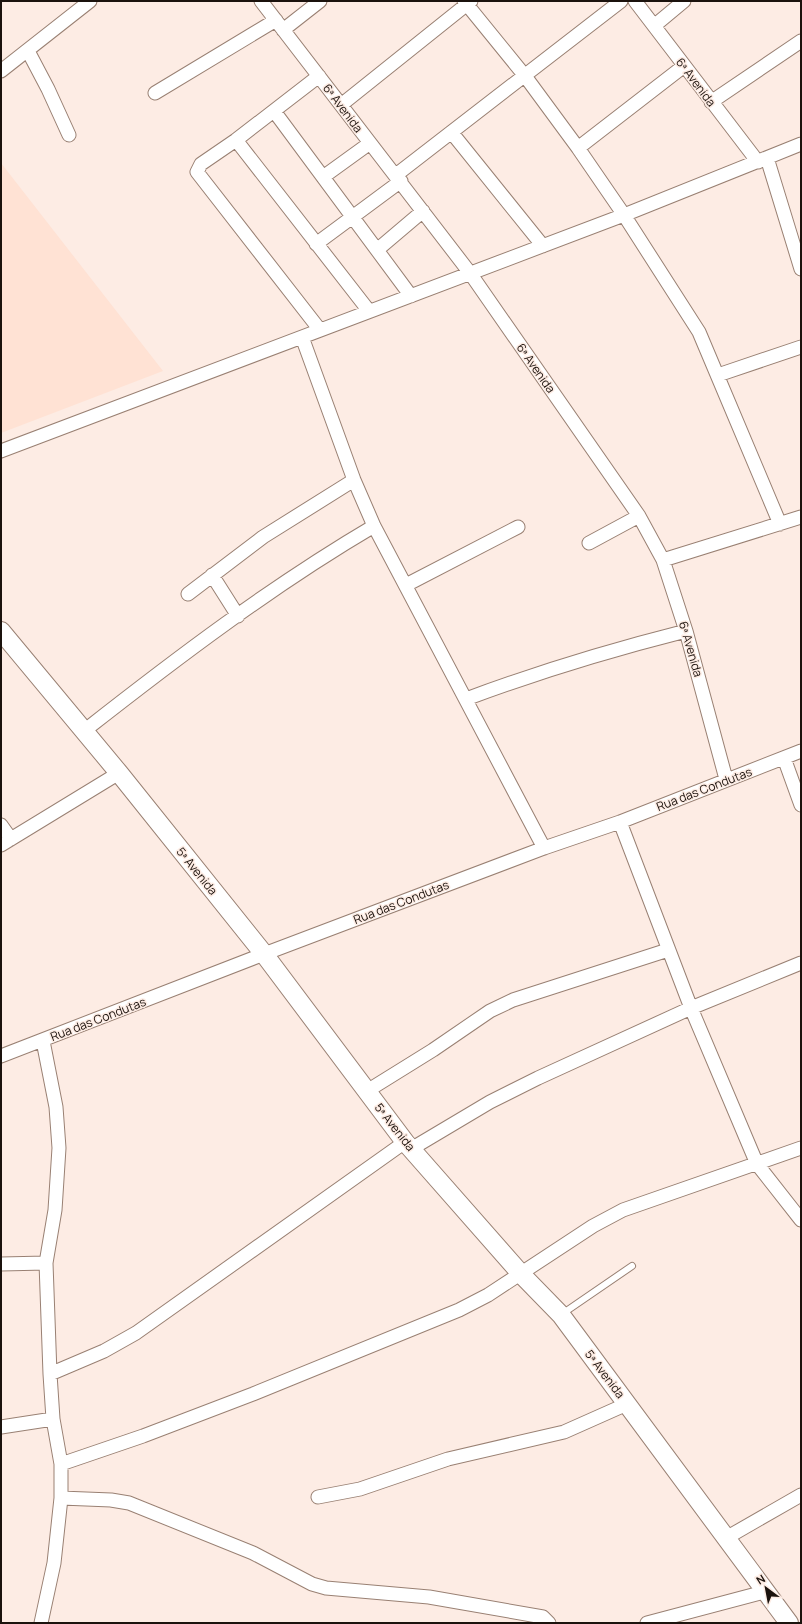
<svg xmlns="http://www.w3.org/2000/svg" width="802" height="1624" font-family="Manrope,sans-serif">
	<rect width="100%" height="100%" fill="#fdece4"/>
	<path fill="#ffe2d4" d="M1,163L163,371L1,433Z"/>
	<g fill="none" stroke-linecap="round" stroke-linejoin="round">
		<g stroke="#998073" stroke-width="8">
			<path id="lane" d="M562,1314L632,1266"/>
		</g>
		<g stroke="#998073" stroke-width="15">
			<path id="street" d="M261,1L470,273L639,516L663,560L686,631L726,779
				M464,1L525,76L578,148L624,215L699,332L780,524
				M635,1L758,162
				M654,26L684,1
				M283,30L320,1
				M28,51L48,89L69,135
				M1,71L90,1
				M319,76L236,140L201,164L197,172L320,330
				M155,93L276,20
				M711,102L801,41
				M341,105L471,1
				M274,111L411,296
				M452,133L543,246
				M236,140L369,311
				M578,148L684,66
				M767,158L801,269
				M396,175L621,1
				M323,177L370,143
				M316,244L401,181
				M377,250L423,211
				M302,337L354,480L374,526L544,848
				M718,375L801,347
				M1,451L624,215L801,144
				M589,543L639,516
				M663,560L801,517
				M212,575L238,616
				M406,585L518,527
				M188,594L263,537L354,480
				M466,699C538,672 611,650 686,631
				M84,731C177,658 272,586 374,526
				M784,758L801,805
				M620,822L691,1008L757,1164L801,1220
				M1,825L11,839
				M1,845L119,773
				M1,1056L264,954L544,848L620,822L801,751
				M367,1091L433,1050L490,1011L513,1000L668,950
				M411,1149L490,1102L538,1078L691,1008L801,963
				M1,1264L46,1263
				M50,1374L104,1351L136,1333L405,1142
				M1,1427L53,1419
				M61,1464L143,1436L253,1394L459,1310L488,1295L593,1226L623,1210L801,1148
				M318,1497L360,1489L448,1459L564,1432L627,1404
				M61,1498L111,1500L129,1503L253,1553L312,1584L326,1588L429,1597L543,1617L549,1623
				M726,1538L801,1495
				M41,1623L54,1563L61,1498V1464L53,1419L50,1374L46,1263L55,1210L59,1148L56,1107L43,1041
				M647,1623L764,1592"/>
		</g>
		<g stroke="#998073" stroke-width="20">
			<path id="secondary" d="M1,631L119,773L264,954L405,1142L522,1275L561,1315L789,1623"/>
		</g>
		<use href="#lane" stroke="#fff" stroke-width="6"/>
		<use href="#street" stroke="#fff" stroke-width="13"/>
		<use href="#secondary" stroke="#fff" stroke-width="18"/>
	</g>
	<g text-anchor="middle" dominant-baseline="central" stroke-width="3" stroke-linejoin="round" paint-order="stroke">
		<g font-size="12" fill="#1b120d" stroke="#fdece4">
			<text transform="translate(696 82) rotate(53)">6ª Avenida</text>
			<text transform="translate(343 108) rotate(53)">6ª Avenida</text>
			<text transform="translate(536 368) rotate(55)">6ª Avenida</text>
			<text transform="translate(691 649) rotate(74)">6ª Avenida</text>
			<text transform="translate(704 789) rotate(-21)">Rua das Condutas</text>
			<text transform="translate(197 871) rotate(51)">5ª Avenida</text>
			<text transform="translate(401 902) rotate(-21)">Rua das Condutas</text>
			<text transform="translate(98 1019) rotate(-21)">Rua das Condutas</text>
			<text transform="translate(395 1127) rotate(52)">5ª Avenida</text>
			<text transform="translate(605 1374) rotate(53)">5ª Avenida</text>
		</g>
	</g>
	<rect width="802" height="1624" fill="none" stroke="#1b120d" stroke-width="4"/>
	<g transform="translate(766 1588) rotate(328)" stroke="#fdece4" stroke-width="3" paint-order="stroke">
	<path d="M0-3L7 15L0 10L-7 15Z" fill="#1b120d"/>
	<text y="-6" font-size="11" font-weight="bold" text-anchor="middle" fill="#1b120d">N</text>
	</g>
</svg>
